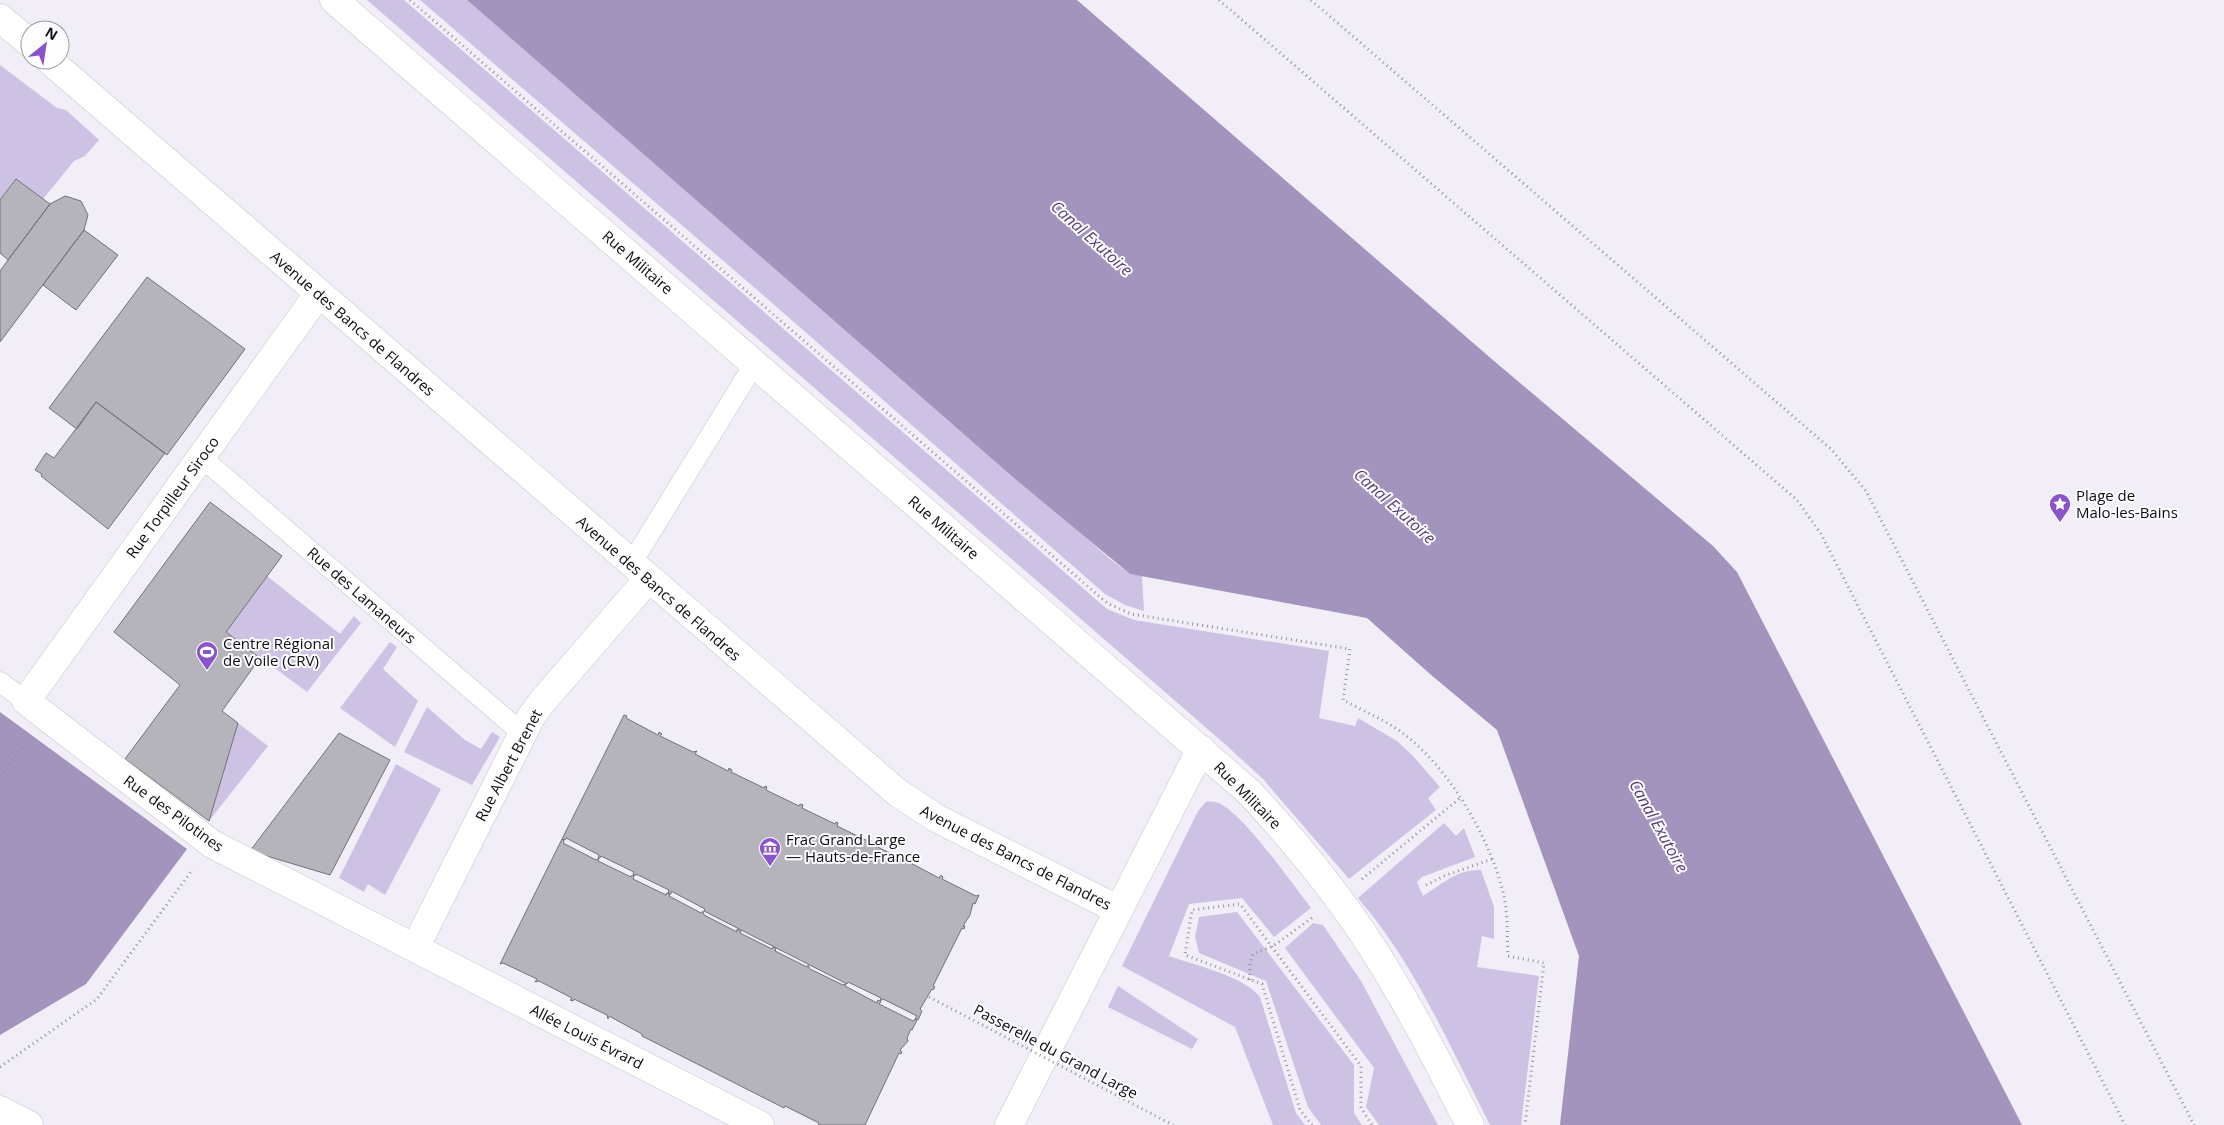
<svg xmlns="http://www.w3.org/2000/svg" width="2224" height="1125" font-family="'Open Sans',sans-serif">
	<rect width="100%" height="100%" fill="#f1eef7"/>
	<path fill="#cec2e4" d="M367,0H404L1107,609L1134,620L1329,651L1319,718L1355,726L1358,718L1397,741L1413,756L1440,787L1428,798L1436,810L1349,879L1263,779L1226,745Z
		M420,0H467L1015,479L1068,522L1110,559L1130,574L1142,576L1144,611L1125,605L1105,594L763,295Z
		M0,65L57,108L66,110L99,140L85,156L74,161L43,199L16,179L0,200Z
		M267,576L340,634L354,616L361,623L307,692L226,632Z
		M390,642L397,647L383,669L418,701L395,747L340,708Z
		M427,707L465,740L481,749L492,732L500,737L472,785L404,752Z
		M238,723L268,746L209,821Z
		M396,764L441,789L385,895L368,884L364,892L339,878Z
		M1206,802C1211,801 1216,802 1221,804C1247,819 1291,882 1311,908L1274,937L1242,898L1189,904L1169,956C1194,965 1244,976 1260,997L1296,1113L1305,1125H1273L1235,1027L1122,966L1198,811Z
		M1444,823L1456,836L1464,828L1475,857L1422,877L1417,882L1423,896C1443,884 1456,869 1481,870L1494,907V939L1482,936L1477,967L1539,976L1521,1125H1490C1451,1049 1414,962 1358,898Z
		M1237,912L1354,1065V1113L1362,1125H1321L1308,1107L1266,981L1199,953L1195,937L1199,917Z
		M1313,923L1323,925L1361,981L1438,1125H1379L1366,1107L1374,1068L1285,948Z
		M1118,986L1198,1039L1192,1049L1108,1007Z"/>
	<path fill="#a294bd" d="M467,0H1077L1494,361L1713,546L1737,572L2022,1125H1560L1579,956L1497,730L1430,674L1367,618L1130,574L1015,479Z
		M0,712L187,849L86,984L0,1035Z"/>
	<path fill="#b6b4bb" stroke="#737178" d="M16,179L50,204L8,260L0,253V200Z
		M65,196L81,201L88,215L84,230L0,342V271L50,204Z
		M84,230L118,255L76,310L43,285Z
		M147,277L245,349L167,455L96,402L77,429L49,408Z
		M96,402L165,453L108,529L41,476L42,474L35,470L46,453L54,458Z
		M210,502L282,556L226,632L260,658L222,711L238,723L209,821L125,759L180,685L114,632Z
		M624,715L627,716L626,718L658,735L659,732L662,734L660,736L693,752L697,751L695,754L728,771L729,768L732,770L731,772L764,788L765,786L767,787L766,790L799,806L800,804L803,805L802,808L835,824L836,822L838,823L837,826L870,842L871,840L872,844L905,861L906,858L909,859L907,861L939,878L941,875L943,877L942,879L976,896L979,895L975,904L973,903L970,915L963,926H965L964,929L962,928L933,986L935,987L933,990L932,989L920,1009L922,1011L918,1020L915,1018L917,1016L883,999L880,1001L881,998L848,982L847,984L704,911L705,909L671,891V894L668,893L669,890L636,874L635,876L633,874L634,872L601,856L600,858L598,857L599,855L566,838L565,840L562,839Z
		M339,733L390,760L330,875L250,851Z
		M562,839L564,841L563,843L596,860L599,858L598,861L631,877L632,875L634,876L633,879L666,895L667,893L670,894L669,896L701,913L703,911L704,915L737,932V929L741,931L740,933L772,949L773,947L776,948L775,951L807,967L808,965L810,969L843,985L846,984L845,986L877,1003L878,1000L881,1002L879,1004L913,1021L915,1019L917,1020L912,1030L911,1029L907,1038L908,1041L900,1050L902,1052L901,1054L899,1053L865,1125H818L819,1123L785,1106L784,1108L642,1036V1034L609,1016L608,1019L607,1015L574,999L573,1001L570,1000L572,998L539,981L535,982L537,979L503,963L500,964Z"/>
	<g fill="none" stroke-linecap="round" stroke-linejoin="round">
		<g stroke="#c7c4cc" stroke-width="21">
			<path id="lane" d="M201,457L522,733
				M631,564L755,363
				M0,682L26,701"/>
		</g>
		<g stroke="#c7c4cc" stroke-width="29">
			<path id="street" d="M334,0L1249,792C1289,835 1327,880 1360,929C1402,991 1436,1058 1470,1125
				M0,18L30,43
				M49,60L898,793L936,818L1119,910
				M319,293L26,701L212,844L760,1125
				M415,948L531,717L542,702L649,578
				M0,1110L29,1125
				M1009,1125L1201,749"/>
		</g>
		<path stroke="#949298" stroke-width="3" stroke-dasharray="1 4" stroke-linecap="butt" d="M410,0L1107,603L1131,614L1350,649L1343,700C1362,710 1382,719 1400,731C1448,766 1488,834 1503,892C1508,912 1507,934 1508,956L1544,963L1525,1125
			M1219,0L1797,500L1821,534L2125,1125
			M1311,0L1831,449L1866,491L2194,1125
			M0,776L25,743L27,744
			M1362,879L1460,798
			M1426,885L1444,876L1492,859
			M1250,980V962L1253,954L1273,946L1312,918
			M0,1067L97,999L193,869
			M1312,1125L1300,1110L1262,984L1185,955L1192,910L1240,904L1361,1066V1108L1372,1125"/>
		<use href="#lane" stroke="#fff" stroke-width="20"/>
		<use href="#street" stroke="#fff" stroke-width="28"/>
		<path stroke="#949298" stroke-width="3" stroke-dasharray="1 4" stroke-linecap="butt" d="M929,997L1173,1125"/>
	</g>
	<defs>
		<g id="sight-pin" transform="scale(1.125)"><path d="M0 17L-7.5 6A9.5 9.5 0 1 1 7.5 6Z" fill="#8853cb" stroke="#fdfdff"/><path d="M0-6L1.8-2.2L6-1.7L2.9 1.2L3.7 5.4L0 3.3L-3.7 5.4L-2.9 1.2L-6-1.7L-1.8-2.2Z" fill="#fff"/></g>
		<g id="stadium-pin" transform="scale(1.125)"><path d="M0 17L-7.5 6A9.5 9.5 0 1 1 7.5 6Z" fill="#8853cb" stroke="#fdfdff"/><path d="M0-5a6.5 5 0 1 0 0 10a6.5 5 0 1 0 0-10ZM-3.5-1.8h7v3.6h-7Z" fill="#fff"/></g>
		<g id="museum-pin" transform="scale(1.125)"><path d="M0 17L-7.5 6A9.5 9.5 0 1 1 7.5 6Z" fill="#8853cb" stroke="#fdfdff"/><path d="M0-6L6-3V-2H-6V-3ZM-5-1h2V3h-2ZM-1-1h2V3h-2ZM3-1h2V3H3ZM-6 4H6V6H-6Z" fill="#fff"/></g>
	</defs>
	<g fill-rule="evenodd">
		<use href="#sight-pin" x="2060" y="504"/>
		<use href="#stadium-pin" x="207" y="652"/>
		<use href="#museum-pin" x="770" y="848"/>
	</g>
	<g text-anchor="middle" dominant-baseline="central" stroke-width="4" stroke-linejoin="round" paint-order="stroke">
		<g font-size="15" fill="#0e0d10" stroke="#fdfdff">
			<text transform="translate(638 262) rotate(41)">Rue Militaire</text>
			<text transform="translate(353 323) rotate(41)">Avenue des Bancs de Flandres</text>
			<text transform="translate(172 497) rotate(-54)">Rue Torpilleur Siroco</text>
			<text transform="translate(944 527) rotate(41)">Rue Militaire</text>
			<text transform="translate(659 588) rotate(41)">Avenue des Bancs de Flandres</text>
			<text transform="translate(362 595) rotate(41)">Rue des Lamaneurs</text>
			<text transform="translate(508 765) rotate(-62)">Rue Albert Brenet</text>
			<text transform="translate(1248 795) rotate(45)">Rue Militaire</text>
			<text transform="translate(174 813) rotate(36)">Rue des Pilotines</text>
			<text transform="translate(1016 857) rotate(27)">Avenue des Bancs de Flandres</text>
			<text transform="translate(587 1036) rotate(27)">Allée Louis Evrard</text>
			<text transform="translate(1056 1051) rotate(28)">Passerelle du Grand Large</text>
		</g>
		<g font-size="15" fill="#0e0d10" stroke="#fdfdff" text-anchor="start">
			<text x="2076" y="495">Plage de<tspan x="2076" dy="17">Malo-les-Bains</tspan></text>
			<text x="223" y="643">Centre Régional<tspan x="223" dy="17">de Voile (CRV)</tspan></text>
			<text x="786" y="839">Frac Grand Large<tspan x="786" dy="17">— Hauts-de-France</tspan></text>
		</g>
		<g font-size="16" font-style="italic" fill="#533d74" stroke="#fdfdff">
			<text transform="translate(1092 238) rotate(42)">Canal Exutoire</text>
			<text transform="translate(1395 506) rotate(42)">Canal Exutoire</text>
			<text transform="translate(1659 826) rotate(61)">Canal Exutoire</text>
		</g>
	</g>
	<g transform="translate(45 45) rotate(30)"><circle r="24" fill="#fdfdff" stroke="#9d9d9f"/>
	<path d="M0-4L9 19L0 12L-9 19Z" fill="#8853cb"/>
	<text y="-8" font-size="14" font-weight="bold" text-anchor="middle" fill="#0e0d10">N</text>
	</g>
</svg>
